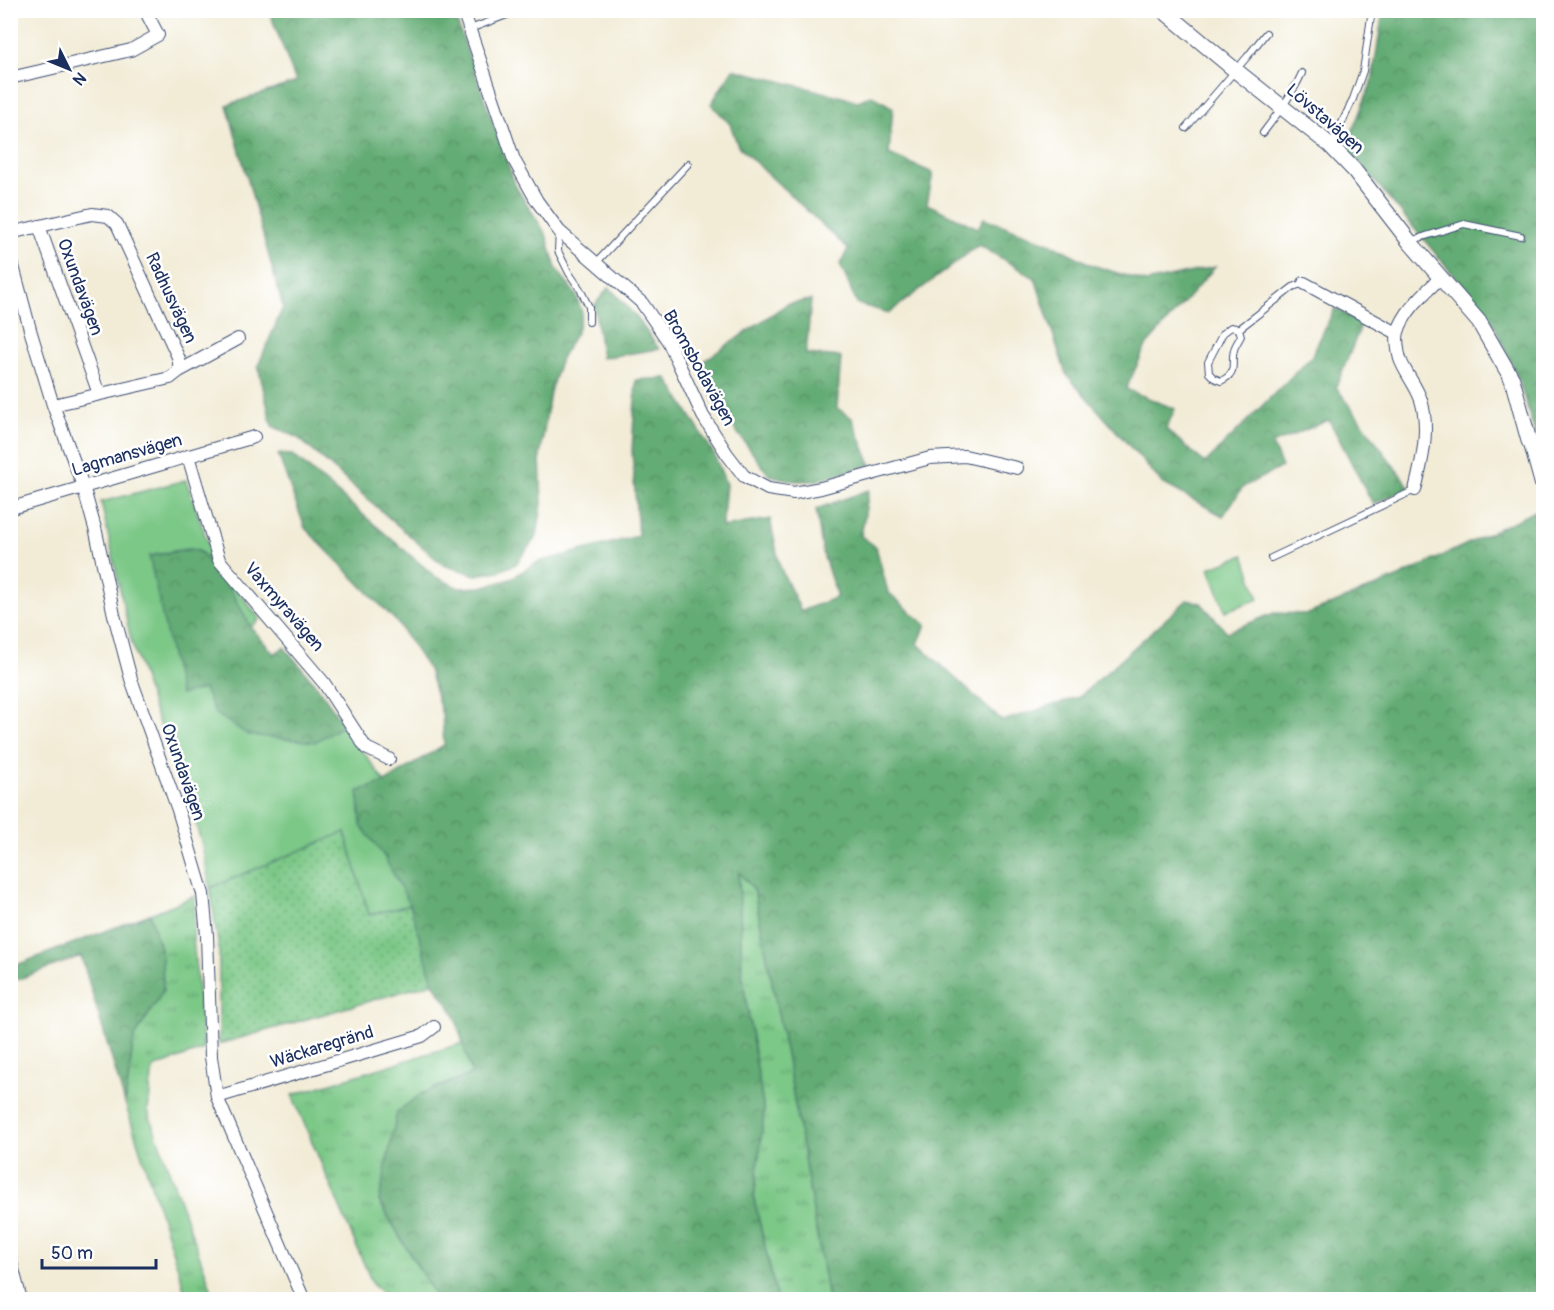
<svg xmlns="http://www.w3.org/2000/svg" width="1554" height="1310" font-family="Pangolin,sans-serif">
	<defs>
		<pattern id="grass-tufts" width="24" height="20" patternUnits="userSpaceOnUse" patternTransform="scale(1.5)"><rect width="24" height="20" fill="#7bc887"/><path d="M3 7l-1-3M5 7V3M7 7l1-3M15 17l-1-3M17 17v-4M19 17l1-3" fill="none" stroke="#64a372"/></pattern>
		<pattern id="forest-crowns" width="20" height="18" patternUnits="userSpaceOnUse" patternTransform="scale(1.5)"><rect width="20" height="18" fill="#64ac74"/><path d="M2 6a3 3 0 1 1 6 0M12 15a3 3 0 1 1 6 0" fill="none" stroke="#528c62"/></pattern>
		<pattern id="garden-dots" width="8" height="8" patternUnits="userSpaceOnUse" patternTransform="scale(1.5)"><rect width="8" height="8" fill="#7bc887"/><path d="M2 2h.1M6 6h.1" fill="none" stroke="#64a372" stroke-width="1.8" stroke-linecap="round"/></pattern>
	</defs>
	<rect width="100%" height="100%" fill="#fff"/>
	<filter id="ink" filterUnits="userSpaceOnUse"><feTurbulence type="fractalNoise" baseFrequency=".0167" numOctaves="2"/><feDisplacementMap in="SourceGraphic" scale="12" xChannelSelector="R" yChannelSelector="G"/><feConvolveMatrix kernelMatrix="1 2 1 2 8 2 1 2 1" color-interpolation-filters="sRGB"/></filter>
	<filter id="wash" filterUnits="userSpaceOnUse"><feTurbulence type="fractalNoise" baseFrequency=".008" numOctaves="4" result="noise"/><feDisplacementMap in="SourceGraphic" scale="24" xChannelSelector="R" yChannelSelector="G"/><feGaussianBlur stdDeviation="1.35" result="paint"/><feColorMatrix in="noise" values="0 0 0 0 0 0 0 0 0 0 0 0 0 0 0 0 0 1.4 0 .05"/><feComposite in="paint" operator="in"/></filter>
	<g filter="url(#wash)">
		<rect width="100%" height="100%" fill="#f2ecd7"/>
		<path fill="url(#grass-tufts)" stroke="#4b7c72" stroke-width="1.5" d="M738,871L754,890L790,1075L828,1299H777L754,1199L764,1112L742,975Z
			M195,896L193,938L204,1049L153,1068L148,1111L215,1299H186L182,1281L125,1103L134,1038L163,991L162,956L150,914Z
			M463,1043L472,1074L421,1094L379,1201L437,1299H390L373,1285L292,1095Z"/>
		<path fill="url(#forest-crowns)" stroke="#406e69" stroke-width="1.5" d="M273,11H453L516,187L546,234L556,268L576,295L582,313L577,331L561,358L550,392L540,457L542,504L537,536L516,564L499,571L476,575L443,565L297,437L272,426L258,366L283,307L227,105L296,82L271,16Z
			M1383,11H1543V459L1519,381L1493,322L1346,147L1372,81Z
			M733,69L858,101L872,95L893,108L889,154L933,173L927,204L978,228L984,218L1054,245L1092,265L1146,282L1215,267L1146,346L1126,389L1175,409L1166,429L1205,463L1311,357L1335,308L1362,323L1336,387L1410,488L1373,504L1329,420L1272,444L1282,467L1243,487L1223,516L1162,483L1066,374L1035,278L979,245L889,313L857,304L840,264L848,249L738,146L730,124L711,104Z
			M609,287L637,318L659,349L602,358L594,306Z
			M811,300L806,354L841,357L837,408L852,418L871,465L814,481H794L769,475L714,401L701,363L787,304Z
			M667,378L714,454L726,484L722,527L770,519L780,567L801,611L837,597L823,554L816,509L869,490L861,536L876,547L888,592L926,625L918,644L1002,721L1079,697L1187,600L1201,603L1227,632L1274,613L1308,614L1399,577L1535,511L1543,505V1299H828L790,1075L754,890L739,872L742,975L764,1112L754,1199L777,1299H437L379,1201L397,1112L421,1094L472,1074L454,1013L433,983L410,905L383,855L361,826L358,790L385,782L444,745L442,714L429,670L396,621L305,528L278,454L293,455L436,577L459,588L481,587L508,580L538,562L638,536L632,451L636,380Z
			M193,549L206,556L224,579L251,627L274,654L284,647L318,687L344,725L315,742L248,735L215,713L204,690L180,696L149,556Z
			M150,914L162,956L163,991L134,1038L125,1103L81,956L11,982V967Z"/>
		<path fill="#7bc887" stroke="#4b7c72" stroke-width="1.5" d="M186,480L215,563L260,619L251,627C241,609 213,550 192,549C182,548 160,554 149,556L180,695L204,689L215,713L248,735L315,742L344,725L385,782L358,791L361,826L383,855L410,905L369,915L345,832L210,888L202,845L190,804L153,708L131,640L101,502Z
			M1244,555L1259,599L1225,611L1209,568Z"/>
		<path fill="url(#garden-dots)" stroke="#4b7c72" stroke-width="1.5" d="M345,832L369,915L410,905L433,983L219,1044V950L210,888Z"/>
	</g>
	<g filter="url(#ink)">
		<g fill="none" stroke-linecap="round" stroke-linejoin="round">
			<g stroke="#3b4b70" stroke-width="8">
				<path id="service" d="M470,29L520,10
					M1186,128L1247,57L1266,33
					M1263,133C1278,113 1292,95 1302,73
					M1330,144L1335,138L1353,99L1363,71L1372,10
					M559,231L558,251L569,273L580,289L589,307V322
					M1410,241L1464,224L1521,236
					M596,263L688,164
					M1239,329L1231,327L1223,333L1208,362L1209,373L1214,378L1221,381C1239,372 1230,364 1234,350C1235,345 1239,340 1241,336L1239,329L1293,287L1304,283
					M1271,558L1415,490"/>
			</g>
			<g stroke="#3b4b70" stroke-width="14">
				<path id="minor" d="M463,10L514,160L537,201L559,231L642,303L668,341L703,416L727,454L744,476L768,489L794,493L821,488L930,458L965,456L1017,468
					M10,78L131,50L158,35L145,10
					M39,226L99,394
					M10,233L92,214L108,216L117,224L179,359V371L170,378L53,405
					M10,255L31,333L53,405L83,486L96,532L114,615L131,679L178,810L203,894L207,935L211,1057L217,1097L304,1300
					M1304,283L1397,333
					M179,371L238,339
					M1529,441L1544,495
					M188,456L219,560L324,683L366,748L389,759
					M1415,490C1422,462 1430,429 1421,400C1416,385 1405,373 1400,359C1398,352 1396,338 1398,332C1404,311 1425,293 1440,278
					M10,503L15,507L254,437
					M217,1097L422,1036L434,1027
					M10,1258L21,1300"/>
			</g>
			<g stroke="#3b4b70" stroke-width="17">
				<path id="tertiary" d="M1163,10L1235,70L1330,145L1354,170L1409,241L1479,322L1512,379L1529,441"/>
			</g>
			<use href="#service" stroke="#fff" stroke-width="6"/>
			<use href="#minor" stroke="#fff" stroke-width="12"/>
			<use href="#tertiary" stroke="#fff" stroke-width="15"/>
		</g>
	</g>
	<g text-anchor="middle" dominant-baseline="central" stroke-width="5" stroke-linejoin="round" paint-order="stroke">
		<g font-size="18" fill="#1b2f5e" stroke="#fff">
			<text transform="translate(1325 119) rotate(41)">Lövstavägen</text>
			<text transform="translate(80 287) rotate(70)">Oxundavägen</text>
			<text transform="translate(171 298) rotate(65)">Radhusvägen</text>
			<text transform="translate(699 368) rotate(61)">Bromsbodavägen</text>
			<text transform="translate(127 455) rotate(-16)">Lagmansvägen</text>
			<text transform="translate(284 607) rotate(49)">Vaxmyravägen</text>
			<text transform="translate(183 772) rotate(71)">Oxundavägen</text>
			<text transform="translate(322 1047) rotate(-17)">Wäckaregränd</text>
		</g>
	</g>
	<rect width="1554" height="1310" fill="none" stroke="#fff" stroke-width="36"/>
	<g transform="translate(69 69) rotate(133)" stroke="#ffffff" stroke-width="4.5" paint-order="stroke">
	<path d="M0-4.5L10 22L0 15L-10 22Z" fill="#1b2f5e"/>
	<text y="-9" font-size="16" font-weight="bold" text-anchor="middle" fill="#1b2f5e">N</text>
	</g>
	<path d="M42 1259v9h114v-9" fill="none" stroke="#1b2f5e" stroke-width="3"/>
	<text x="51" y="1259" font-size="18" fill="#1b2f5e" stroke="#ffffff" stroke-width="4.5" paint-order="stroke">50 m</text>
</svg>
